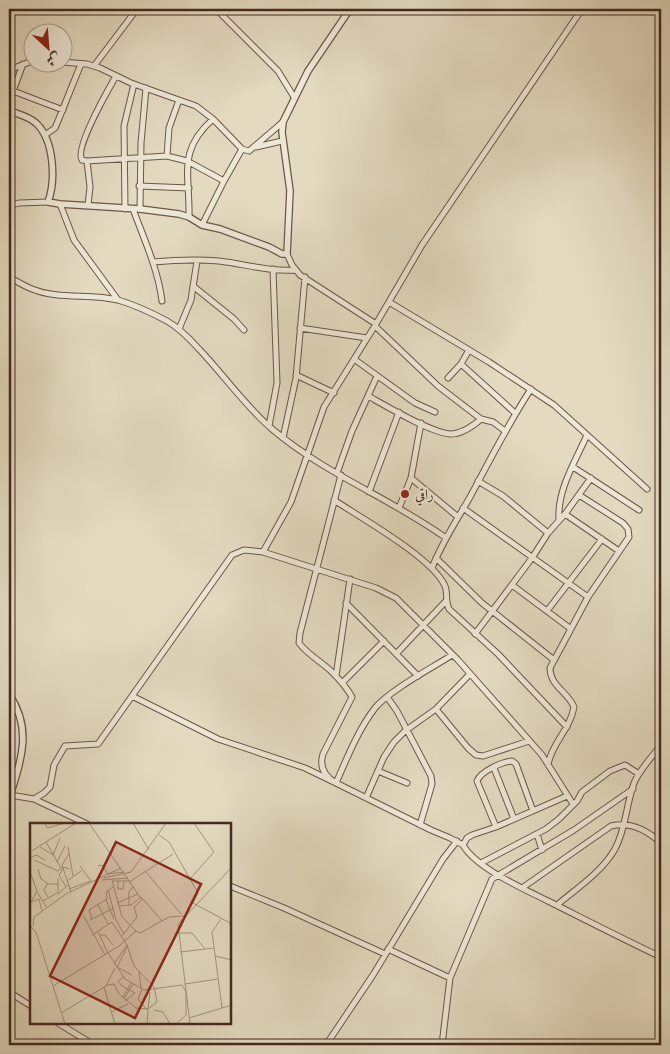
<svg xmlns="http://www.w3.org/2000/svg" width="670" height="1054" font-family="'Libre Caslon Text',Amiri,serif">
	<rect width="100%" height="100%" fill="#e3dac0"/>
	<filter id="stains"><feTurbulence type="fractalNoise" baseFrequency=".004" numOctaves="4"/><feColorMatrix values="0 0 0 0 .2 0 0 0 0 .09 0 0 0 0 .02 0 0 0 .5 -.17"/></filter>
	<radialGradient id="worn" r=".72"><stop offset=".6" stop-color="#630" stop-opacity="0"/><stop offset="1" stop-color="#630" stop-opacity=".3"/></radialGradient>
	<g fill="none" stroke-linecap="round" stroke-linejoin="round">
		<g stroke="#6c5647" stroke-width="7">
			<path id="minor" d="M216,9L278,71L294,97
				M61,62L87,64L100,68L131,83L196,106L213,119L242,149L249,151L283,122
				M94,66L137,9
				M9,70L32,61
				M116,76C108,90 74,149 82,160L87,161L167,156L187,161L224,181L202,225
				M13,91L63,110
				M9,102L23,64
				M45,135L55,128L58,121L81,64
				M256,147L282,141
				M167,156L169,128L179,100
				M87,161L90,187L88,205
				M224,181L242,149
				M139,186L189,188
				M60,204L74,240L118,300
				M9,206L19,203L48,202
				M125,209L124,126L134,84
				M133,209C144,239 158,269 162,301
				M140,209L141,143L146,88
				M189,217C190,174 177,151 213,119
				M287,254L292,265L300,275L376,324
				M153,262C174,260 197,259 219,261C245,264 270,272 296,270
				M9,277C16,281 24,286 32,289C59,300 90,293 118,300C135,305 152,313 167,321C179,328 189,338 198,348C224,375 244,405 272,429C325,474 390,498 446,538
				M193,286L234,319L244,330
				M389,302L489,362L554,405L647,489
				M375,326L438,386L481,419L493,422L505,431
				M300,328L367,338
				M179,329L191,300L197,261
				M354,359L415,403L435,412
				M461,364L515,413
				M296,375L334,393
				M448,378L461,364L469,350
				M368,396C386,406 431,433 450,434C461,434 473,426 481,419
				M269,426L277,383L273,269
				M283,438L296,378L305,277
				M573,467L639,510
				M337,473L352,431L377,376
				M341,475L300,633L299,643C308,655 322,662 332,672C340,680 347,688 352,697L323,754C319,767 324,776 336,783L431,830L450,838L463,845
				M411,478L458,517
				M478,481L503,496L548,533
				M369,492L399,412
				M334,500C361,518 433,558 445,586C448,594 445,601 449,609L498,654L567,727
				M399,508L411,478L421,423
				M463,508L588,597
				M565,514L619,551
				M559,520C557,490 575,462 587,435
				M263,552L291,502L324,407L376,324L422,245L582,9
				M436,558L482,603L554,660
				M432,568C442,542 457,520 470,497C490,460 508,424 531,389
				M512,585L571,629
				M346,603L418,676
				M547,611L602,539
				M475,634L532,558L548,533L565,514L591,478
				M396,654L446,601
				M336,676L350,579
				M342,683L384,641
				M132,696L218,739L305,768L336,783C347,758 358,730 375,708C390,690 432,668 452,655
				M387,697L397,711L431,776L432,784L420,825
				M436,709L468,748L476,755L483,756L529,741
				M548,764C553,741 570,730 574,707C568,692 550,686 550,668L588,597L629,537L628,529L623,523L579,495
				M494,768L514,819
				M378,771L407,783
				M10,795L34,799L44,793L50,787L54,765L65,746L98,744L232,555L244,550L263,552L376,588L396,598L458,660L542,755L573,804
				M567,796L496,827L472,835L467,838L463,845C476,868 524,889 548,901C586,920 623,939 661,957
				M366,798L384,757L394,742L405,731L436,709L470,674
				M34,799L87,824
				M496,827L477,781C481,771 502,762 512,761L516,764L533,811
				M537,834L542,850
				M481,863L546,829L559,819L577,801L582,792L610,771L625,765L639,774
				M230,886L284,908L385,954
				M522,888L611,826C631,821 647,830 661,843
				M557,905C576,889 602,872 615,849C626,829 626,805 634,783C640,769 652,757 661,745
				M388,949L450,978
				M9,992L31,1006
				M58,1023L94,1045
				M326,1045L373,975L443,859L457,841
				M442,1045L450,978L492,879L574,830L633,789"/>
		</g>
		<g stroke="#6c5647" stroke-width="8">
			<path id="tertiary" d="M9,111C17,113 31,118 37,124C54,141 56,180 48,202L60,204L140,209L179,214L189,217L202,225L220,229L269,247L282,254H287L290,191L282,132L283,122L308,71L350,9
				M9,694C33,730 21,760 9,799"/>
		</g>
		<use href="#minor" stroke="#ede7d6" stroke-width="5"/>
		<use href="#tertiary" stroke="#ede7d6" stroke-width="5.5"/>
	</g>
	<circle fill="#8f2418" stroke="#ede7d6" stroke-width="2" cx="405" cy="494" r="5"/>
	<g text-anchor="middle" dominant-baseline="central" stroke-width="4" stroke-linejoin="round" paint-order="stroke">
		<g font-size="14" fill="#442a1f" stroke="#ede7d6" text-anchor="start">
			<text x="415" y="494">راقي</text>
		</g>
	</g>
	<g transform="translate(30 823)">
		<rect width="201" height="201" fill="#e3dac0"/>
		<path fill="none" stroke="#a39480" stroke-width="1" d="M15,0L17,5L35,0M59,0L99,58H83M103,0L119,27M129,12L139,19L168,70L163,80L202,101M16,19L31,45M10,24L23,32L30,15M38,24L43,53M0,29L46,0M39,31L32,42L41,69M0,35L6,32L15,37M4,37L28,48L33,44L40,46M27,39L35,23M50,43L61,58M68,43L72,42L78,51L94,49M8,46L11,56L18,61M33,46L29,52L36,64M0,49L7,68L1,79L9,76L12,88M116,49L151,91M28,55V71L38,62M74,55L101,49L136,0M72,57L98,55M82,57L92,94L106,108M159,57L184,29L164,0M37,58L51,48M88,58V66H93L94,59M99,59L143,31M39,66L61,58M78,67L86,97L94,111M7,69L17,85M18,74L14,67L17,61H28M76,77L84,96M13,78L27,70M87,80L108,71M68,82L78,101M99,82V69L103,64M89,83L101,82L111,74L132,98M53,92L75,132M62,96L59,87L77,76L76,69L83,64M191,96L182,109L192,185M60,97L84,85M82,99L97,122L104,143L124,164L127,179L118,186M0,103L6,109L35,201M3,103L4,94L36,71L91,45M68,109L78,130M148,110H162L175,126M62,112L82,99M70,112H75L83,122M92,113L107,94L104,84L112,77L99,58M150,129L184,125M78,130L95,156L114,167L152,162L156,169V192L146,201M185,133L202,137M84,141L97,122M87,144L97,124M87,144L102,152M109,149L111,165M94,154L88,158L92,163L105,170L95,178M155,161L188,156M77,162L84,161L89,171L106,185L118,186L120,169M23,163L89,123L106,108L110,110L139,94L154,93M74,164L85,201M112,166L108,176L118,188L117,201M93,174L101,160M94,176L103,161M124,187L133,189L140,201M81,189L98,181M31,190L76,163L85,145M159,195L202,182M160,201L148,101L202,44"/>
		<path fill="#8f2418" fill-opacity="0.15" stroke="#8f2418" stroke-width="2.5" d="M86,19L171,61L105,195L20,153Z"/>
		<rect width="201" height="201" fill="none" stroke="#442a1f" stroke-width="2.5"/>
	</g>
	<rect width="670" height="1054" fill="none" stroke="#e3dac0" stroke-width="30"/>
	<rect x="10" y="10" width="650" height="1034" fill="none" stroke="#442a1f" stroke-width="2.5"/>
	<rect x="15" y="15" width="640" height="1024" fill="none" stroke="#442a1f"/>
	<g transform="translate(48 48) rotate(154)"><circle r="24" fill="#ede7d6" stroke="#a99b8d"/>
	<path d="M0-4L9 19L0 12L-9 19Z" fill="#8f2418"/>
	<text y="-8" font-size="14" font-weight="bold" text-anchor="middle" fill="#442a1f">ش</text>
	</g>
	<rect width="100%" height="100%" filter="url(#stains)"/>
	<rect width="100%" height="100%" fill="url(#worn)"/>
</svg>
